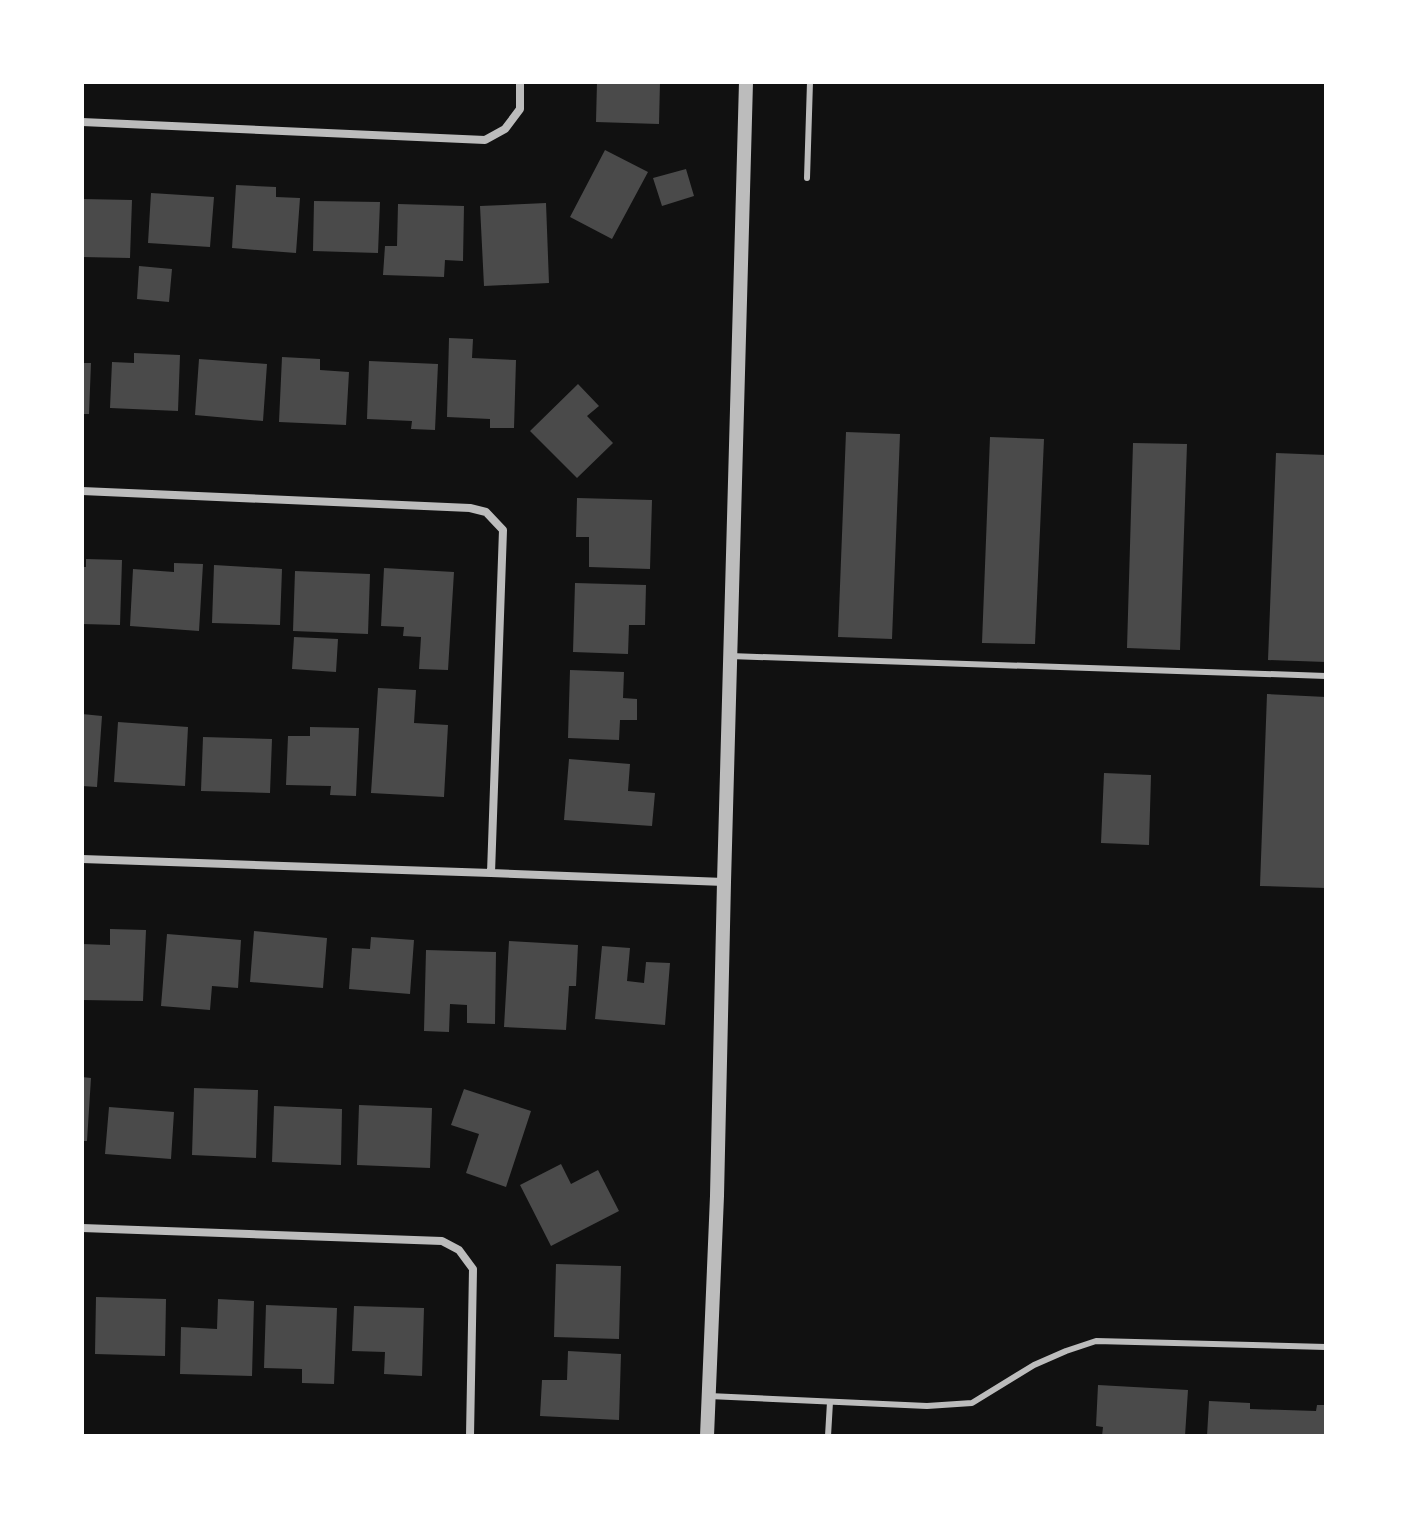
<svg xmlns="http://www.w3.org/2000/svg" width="1408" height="1518" font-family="'IBM Plex Sans',sans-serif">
	<rect width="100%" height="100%" fill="#111"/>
	<path fill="#4a4a4a" d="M597,82H660L659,124L596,122Z
		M605,150L648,172L612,239L570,217Z
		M686,169L694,196L662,206L653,178Z
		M236,185L276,187V197L300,198L296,253L232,248Z
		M151,193L214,197L210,247L148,243Z
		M82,199L132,200L130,258L82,257Z
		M314,201L380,202L378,253L313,251Z
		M546,203L549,283L484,286L480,206Z
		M398,204L464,206L463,261L445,260L444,277L383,275L385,246H397Z
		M139,266L172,269L169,302L137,299Z
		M449,338L473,339L472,358L516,360L514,428H490V419L447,417Z
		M134,353L180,355L178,411L110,408L112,362L134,363Z
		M282,357L320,359V370L349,372L346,425L279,422Z
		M199,359L267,364L263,421L195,415Z
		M369,361L438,364L435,430L411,429L412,421L367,419Z
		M82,363H91L89,414H82Z
		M578,384L599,406L587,416L613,443L577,478L530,431Z
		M846,432L900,434L892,639L838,637Z
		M990,437L1044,439L1035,644L982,643Z
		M1133,443L1187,444L1180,650L1127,648Z
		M1276,453L1326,455V662L1268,660Z
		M577,498L652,500L650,569L589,567V537H576Z
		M86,559L122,560L120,625L82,624V567H86Z
		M174,563L203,564L199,631L130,626L133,569L174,572Z
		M214,565L282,569L280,625L212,623Z
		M384,568L454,572L448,670L419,669L421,637L403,636L404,627L381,626Z
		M295,571L370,574L368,634L293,631Z
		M575,583L646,585L645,625H629L628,654L573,652Z
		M294,637L338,639L336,672L292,669Z
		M570,670L624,672L623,698L637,699V720H620L619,740L568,738Z
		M378,688L416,690L414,723L448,725L444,797L371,793Z
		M1267,694L1326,697V888L1260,886Z
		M82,714L102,716L97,787L82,786Z
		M118,722L188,727L185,786L114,782Z
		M310,727L359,728L356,796L330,795L331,786L286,785L288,736H310Z
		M203,737L272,739L270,793L201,791Z
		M569,759L630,764L628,791L655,793L652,826L564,820Z
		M1104,773L1151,775L1149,845L1101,843Z
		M110,929L146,930L143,1001L82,1000V944L110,945Z
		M254,931L327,938L323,988L250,982Z
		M167,934L241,940L238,988L212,986L210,1010L161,1006Z
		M371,937L414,940L410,994L349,989L352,948L370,949Z
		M509,941L578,945L576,986H569L566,1030L504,1027Z
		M602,946L630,948L627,981L644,983L646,962L670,963L665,1025L595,1019Z
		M426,950L496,952L495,1024L467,1023V1005L450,1004L449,1032L424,1031Z
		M82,1077L91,1078L87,1141H82Z
		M194,1088L258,1090L256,1158L192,1155Z
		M464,1089L531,1111L506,1187L466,1173L479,1134L451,1125Z
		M359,1105L432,1108L430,1168L357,1165Z
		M274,1106L342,1109L341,1165L272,1162Z
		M109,1107L174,1112L171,1159L105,1154Z
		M561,1164L571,1184L598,1170L619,1211L551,1246L520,1185Z
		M556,1264L621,1266L619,1339L554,1337Z
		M96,1297L166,1299L165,1356L95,1354Z
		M218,1299L254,1301L252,1376L180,1374L181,1327L217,1329Z
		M266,1305L337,1308L334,1384L302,1383V1369L264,1368Z
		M354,1306L424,1308L422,1376L384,1374L385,1352L352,1351Z
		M568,1351L621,1354L619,1420L540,1416L542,1380H567Z
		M1098,1385L1188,1390L1185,1436H1102L1103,1427L1096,1426Z
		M1209,1401L1250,1403V1409L1316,1411L1317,1405H1326V1436H1207Z"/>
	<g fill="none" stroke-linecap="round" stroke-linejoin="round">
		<path stroke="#bcbcbc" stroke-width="6" d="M807,178L810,82
			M730,656L1326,676
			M709,1396L927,1406L972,1403L1034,1365L1066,1351L1096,1341L1326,1347
			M828,1436L830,1402"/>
		<path stroke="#bcbcbc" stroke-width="8" d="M82,122L485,140L505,129L520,109V82
			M82,491L470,508L486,512L503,530L491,873
			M82,859L491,873L724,882
			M82,1228L442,1241L459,1250L473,1269L470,1436"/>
		<path stroke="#bcbcbc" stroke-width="14" d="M707,1436L717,1196L724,882L746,82"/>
	</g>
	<rect width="1408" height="1518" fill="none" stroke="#ffffff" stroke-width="168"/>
</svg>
